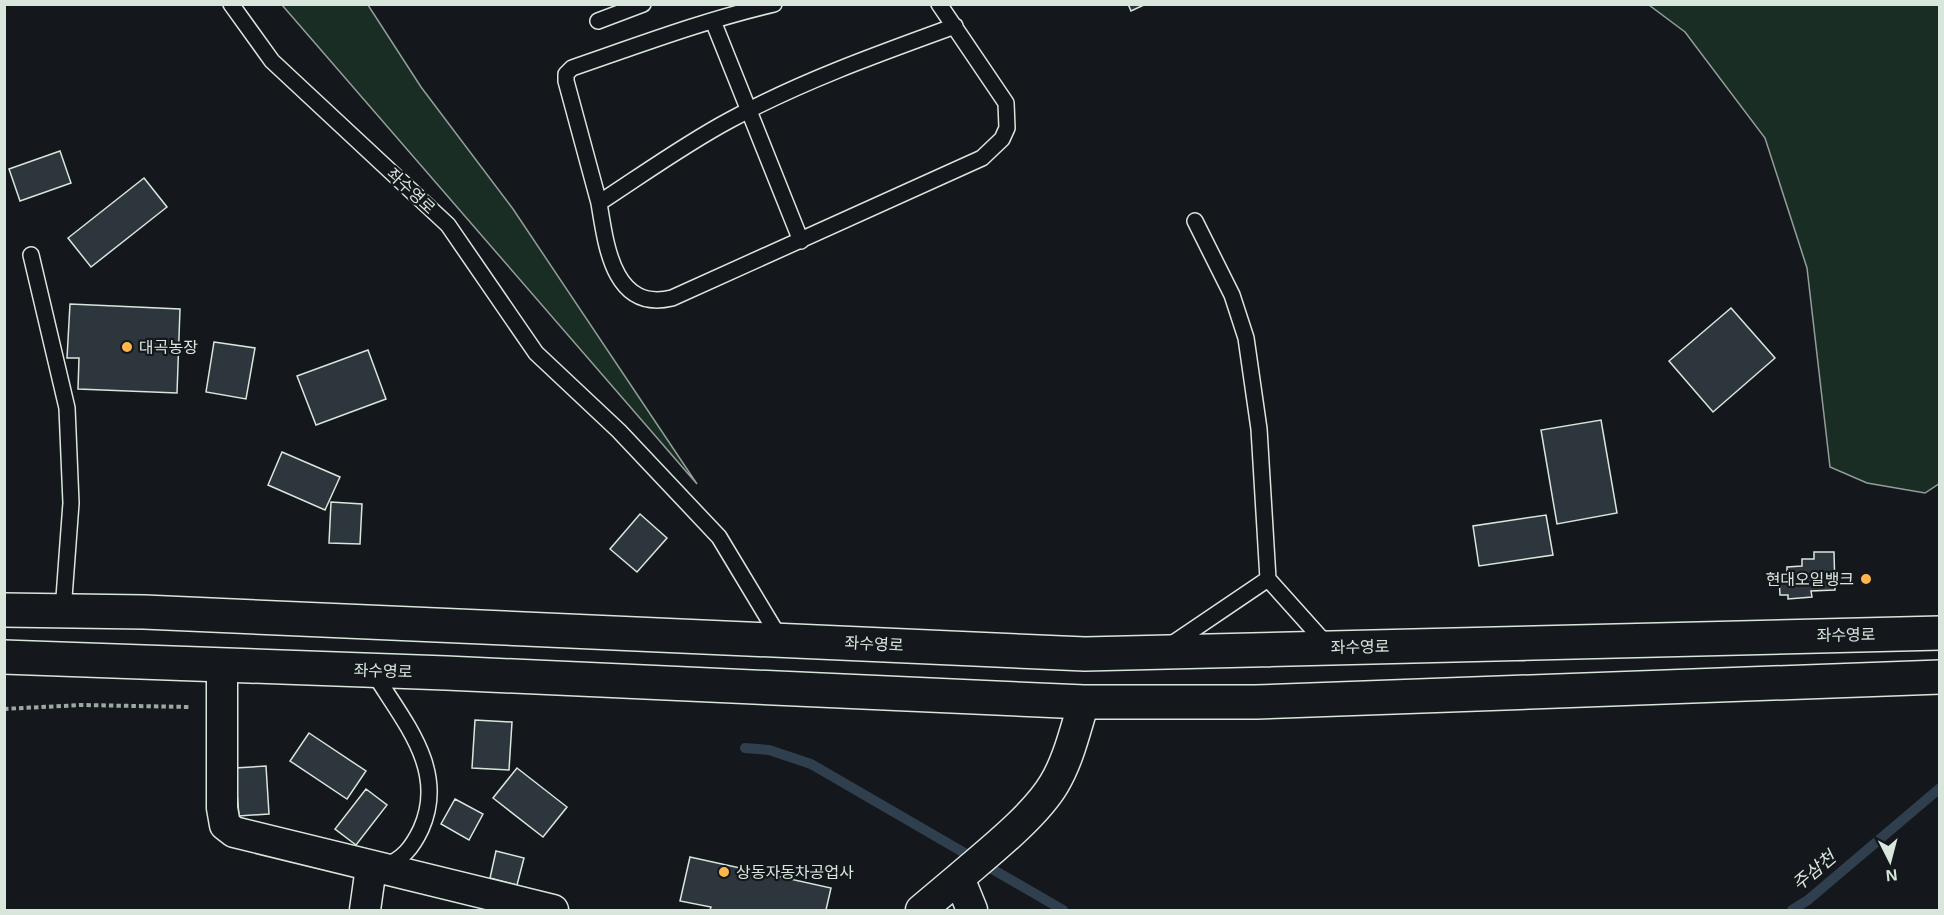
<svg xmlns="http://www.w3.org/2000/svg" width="1944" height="915" font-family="Helvetica,'Noto Sans KR',sans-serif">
	<rect width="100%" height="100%" fill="#14181c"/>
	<path fill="#1a2d24" stroke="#939e99" stroke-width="1.5" d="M282,5H368L421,87L513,209L697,484Z
		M1649,5H1939L1940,483L1925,493L1867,483L1830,467L1807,268L1765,138L1685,32Z"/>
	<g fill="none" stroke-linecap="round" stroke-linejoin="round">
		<path stroke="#2f3f4d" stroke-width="10" d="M745,748L769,750L811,764L1063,910
			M1792,910L1808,900L1940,788"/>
	</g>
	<path fill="#2c363c" stroke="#d8e6dc" stroke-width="1.5" d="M1128,4H1146L1131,11Z
		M60,151L71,183L20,201L9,169Z
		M144,178L167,207L91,267L68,238Z
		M70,304L180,309L177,393L78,389L79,358H67Z
		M1731,308L1775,358L1713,412L1669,361Z
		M214,342L255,348L246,399L206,392Z
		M368,350L386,399L316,425L297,376Z
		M1601,420L1617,513L1557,524L1541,430Z
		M282,452L340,477L325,510L268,485Z
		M331,502L362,504L360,544L329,543Z
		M640,514L667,538L637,572L610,549Z
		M1546,515L1553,555L1479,566L1473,526Z
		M1814,552H1834L1835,590L1811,591L1812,597L1788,599V595H1780L1779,577L1787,576V567L1802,566V559H1814Z
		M475,720L512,722L509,770L472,768Z
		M309,733L366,771L347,799L290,761Z
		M266,766L269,814L239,816L235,768Z
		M517,768L567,807L543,837L493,798Z
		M366,789L387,805L356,845L335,829Z
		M455,799L483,814L469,840L441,824Z
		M496,851L524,858L517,885L490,878Z
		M690,857L831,888L826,910H710L711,907L680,901Z"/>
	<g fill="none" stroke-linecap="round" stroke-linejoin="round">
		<g stroke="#d8e6dc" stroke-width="18">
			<path id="lane" d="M231,4L272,61L448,225L536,353L619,431L719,537L781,640
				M939,4L1006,103L1007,128L1002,139L982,158L672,298C613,312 606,245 599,203C642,175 685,144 730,120C802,81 878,54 955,26
				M598,21L643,4
				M713,21L801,241
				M599,203L566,81V74L572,68C639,45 705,20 774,4
				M1195,221L1232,295L1246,338L1259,429L1268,579L1328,646
				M31,255L67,408L71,503L63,611
				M1169,646L1268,579
				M372,670C402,720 448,769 421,829C412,848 403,859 383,867"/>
		</g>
		<g stroke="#d8e6dc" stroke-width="33">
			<path id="street" d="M222,664V808L225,825L234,832L553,910
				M959,878C988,853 1035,816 1054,784C1069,759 1075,730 1084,702
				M365,910L371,867
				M921,910L959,878L972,910"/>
		</g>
		<g stroke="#d8e6dc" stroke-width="36">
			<path id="secondary" d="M4,610L144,612L1085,654L1940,633
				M4,657L446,673L1084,702H1256L1940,677"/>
		</g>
		<path stroke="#9da8a2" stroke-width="4" stroke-dasharray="4.5 3" stroke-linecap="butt" d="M4,709L81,705L190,707"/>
		<use href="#lane" stroke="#14181c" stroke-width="15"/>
		<use href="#street" stroke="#14181c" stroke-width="30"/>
		<use href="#secondary" stroke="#14181c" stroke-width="33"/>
	</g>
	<g fill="#ffb74d" stroke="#14181c" stroke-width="2">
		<circle cx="127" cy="347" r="6"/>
		<circle cx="1866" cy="579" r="6"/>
		<circle cx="724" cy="872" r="6"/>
	</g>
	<g text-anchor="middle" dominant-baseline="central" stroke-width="4.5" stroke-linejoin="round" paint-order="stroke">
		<g font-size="16" fill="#d8e6dc" stroke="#14181c">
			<text transform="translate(411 191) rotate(43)">좌수영로</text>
			<text transform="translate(1846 635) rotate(-1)">좌수영로</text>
			<text transform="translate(874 644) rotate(3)">좌수영로</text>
			<text transform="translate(1360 647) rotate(-1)">좌수영로</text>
			<text transform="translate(383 671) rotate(2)">좌수영로</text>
		</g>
		<g font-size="16" fill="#d8e6dc" stroke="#14181c" text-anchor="start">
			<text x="139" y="347">대곡농장</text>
			<text x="1854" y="579" text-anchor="end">현대오일뱅크</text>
			<text x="736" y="872">상동자동차공업사</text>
		</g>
		<g font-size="18" font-style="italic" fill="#d8e6dc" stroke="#14181c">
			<text transform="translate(1814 871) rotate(-40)">주삼천</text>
		</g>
	</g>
	<rect width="1944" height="915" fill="none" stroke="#d8e6dc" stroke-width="12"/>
	<g transform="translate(1890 861) rotate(174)" stroke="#14181c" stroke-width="4.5" paint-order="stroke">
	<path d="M0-4.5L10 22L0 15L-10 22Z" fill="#d8e6dc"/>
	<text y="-9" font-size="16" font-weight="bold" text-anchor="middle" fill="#d8e6dc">N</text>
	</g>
</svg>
